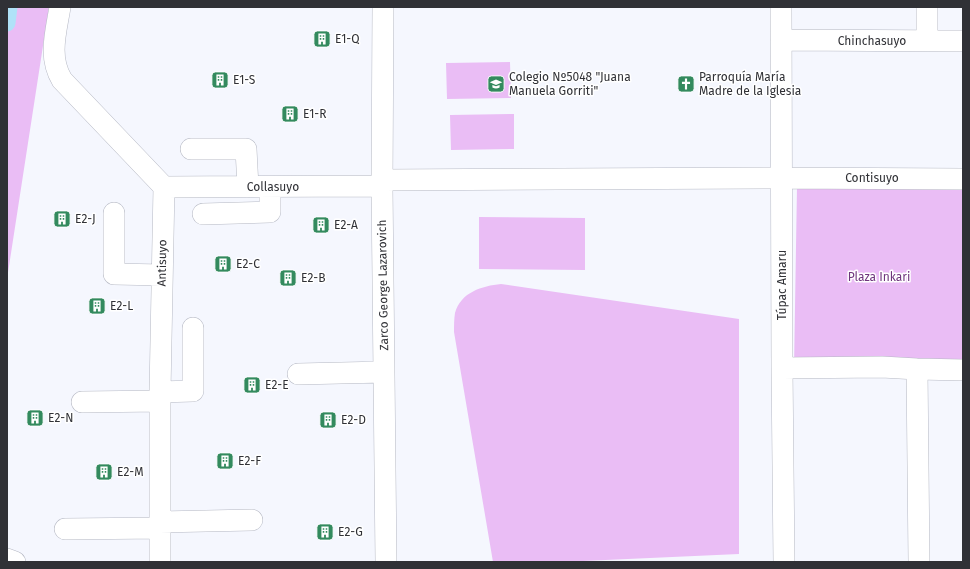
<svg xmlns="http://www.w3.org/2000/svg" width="970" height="569" font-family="'Fira Sans',sans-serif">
	<rect width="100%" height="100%" fill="#f5f7fe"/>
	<path fill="#eabdf5" d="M7,7H49L7,279Z
		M510,62L511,98L447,99L446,63Z
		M514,114V149L451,150L450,115Z
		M963,186V370L794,368L797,187Z
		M479,217L585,218V270L479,269Z
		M501,284L739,319V554L561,562H493L454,332C454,326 454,319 455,313C461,292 482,286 501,284Z"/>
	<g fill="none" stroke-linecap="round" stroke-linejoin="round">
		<path stroke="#b0e2f8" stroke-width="17" d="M7,23L9,7"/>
		<g stroke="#b6b9c4" stroke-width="22">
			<path id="minor" d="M60,7C56,32 48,57 62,80L164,187L160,392V562
				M383,7L382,186L386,562
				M781,7L782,368L784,562
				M927,7V41
				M781,40L963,41
				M191,149H246L248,187
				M383,180L782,178L963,179
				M164,187L382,186
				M114,213V274L162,275
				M203,214L270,212V187
				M782,368L882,367L917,369L963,370
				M917,369L919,562
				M298,374L384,372
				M160,392L193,391V328
				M82,402L160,401
				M160,522L252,520
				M65,529L160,528
				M7,559L15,562"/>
		</g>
		<use href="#minor" stroke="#fff" stroke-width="21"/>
	</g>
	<defs>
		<g id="building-square" transform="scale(0.9)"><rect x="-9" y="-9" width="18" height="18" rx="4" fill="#338a5e" stroke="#fff"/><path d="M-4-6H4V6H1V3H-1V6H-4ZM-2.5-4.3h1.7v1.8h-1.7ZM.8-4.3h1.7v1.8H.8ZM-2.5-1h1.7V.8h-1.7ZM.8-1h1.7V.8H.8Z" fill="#fff"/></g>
		<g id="school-square" transform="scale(0.9)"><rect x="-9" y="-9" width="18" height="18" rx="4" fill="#338a5e" stroke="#fff"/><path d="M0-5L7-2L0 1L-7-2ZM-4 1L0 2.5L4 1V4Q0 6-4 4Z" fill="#fff"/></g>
		<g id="church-square" transform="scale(0.9)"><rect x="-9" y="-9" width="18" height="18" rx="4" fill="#338a5e" stroke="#fff"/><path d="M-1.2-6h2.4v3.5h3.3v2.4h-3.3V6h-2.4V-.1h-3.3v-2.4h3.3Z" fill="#fff"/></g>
	</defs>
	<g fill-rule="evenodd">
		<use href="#building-square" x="322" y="39"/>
		<use href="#building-square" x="220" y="80"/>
		<use href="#school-square" x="496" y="84"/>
		<use href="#church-square" x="686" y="84"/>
		<use href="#building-square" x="290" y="114"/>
		<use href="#building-square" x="62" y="219"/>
		<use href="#building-square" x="321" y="225"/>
		<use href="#building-square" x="223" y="264"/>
		<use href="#building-square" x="288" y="278"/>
		<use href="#building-square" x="97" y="306"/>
		<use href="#building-square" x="252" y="385"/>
		<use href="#building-square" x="35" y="418"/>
		<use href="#building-square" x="328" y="420"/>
		<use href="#building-square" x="225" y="461"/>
		<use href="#building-square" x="104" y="472"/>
		<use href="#building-square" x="325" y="532"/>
	</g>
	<g text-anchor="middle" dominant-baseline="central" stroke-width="3" stroke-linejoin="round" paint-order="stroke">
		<g font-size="12" fill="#303136" stroke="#fff" text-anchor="start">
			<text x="335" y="39">E1-Q</text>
			<text x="509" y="77">Colegio Nº5048 "Juana<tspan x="509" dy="14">Manuela Gorriti"</tspan></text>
			<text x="699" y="77">Parroquía María<tspan x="699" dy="14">Madre de la Iglesia</tspan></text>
			<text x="233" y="80">E1-S</text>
			<text x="303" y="114">E1-R</text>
			<text x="75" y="219">E2-J</text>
			<text x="334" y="225">E2-A</text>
			<text x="236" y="264">E2-C</text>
			<text x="301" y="278">E2-B</text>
			<text x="110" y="306">E2-L</text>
			<text x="265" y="385">E2-E</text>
			<text x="48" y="418">E2-N</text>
			<text x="341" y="420">E2-D</text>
			<text x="238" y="461">E2-F</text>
			<text x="117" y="472">E2-M</text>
			<text x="338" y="532">E2-G</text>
		</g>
		<g font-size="12" fill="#303136" stroke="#fff">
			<text x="872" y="41">Chinchasuyo</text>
			<text x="872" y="178">Contisuyo</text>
			<text x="273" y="187">Collasuyo</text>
			<text transform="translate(162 263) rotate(-89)">Antisuyo</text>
			<text transform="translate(383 285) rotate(-91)">Zarco George Lazarovich</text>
			<text transform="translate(782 285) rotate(-90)">Túpac Amaru</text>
		</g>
		<g font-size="12" fill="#6f357d" stroke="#fff">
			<text x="879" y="277">Plaza Inkari</text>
		</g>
	</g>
	<rect width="970" height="569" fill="none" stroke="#303136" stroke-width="16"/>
</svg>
